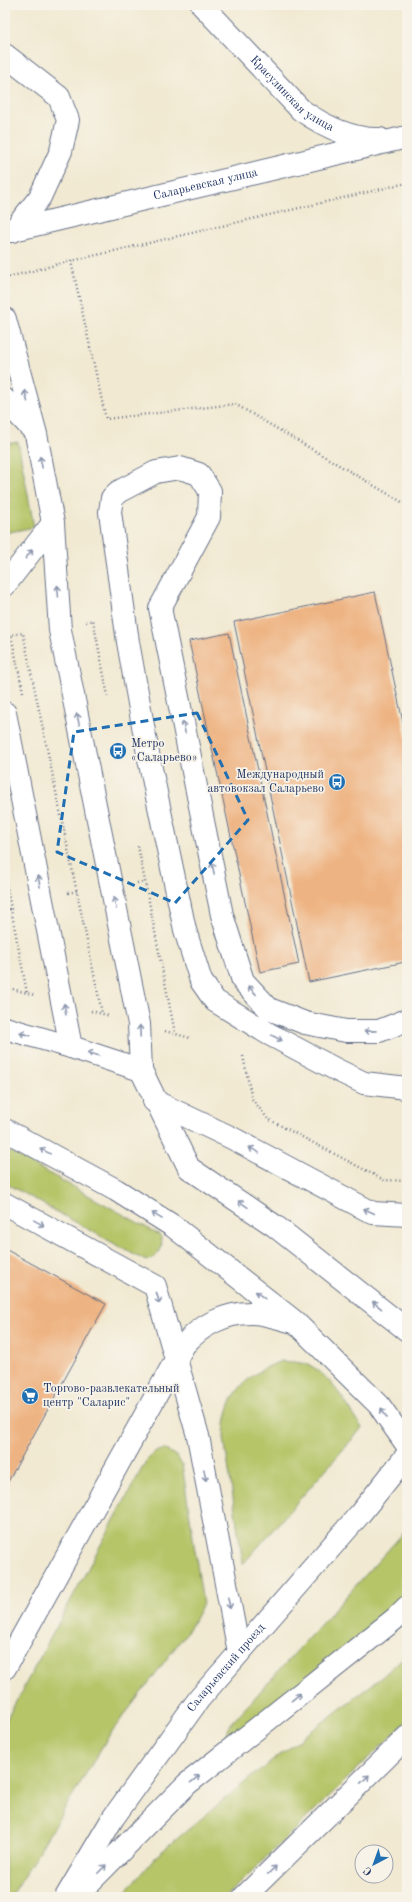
<svg xmlns="http://www.w3.org/2000/svg" width="412" height="1902" font-family="'Old Standard TT',serif">
	<rect width="100%" height="100%" fill="#f7f3e8"/>
	<filter id="ink" filterUnits="userSpaceOnUse"><feTurbulence type="fractalNoise" baseFrequency=".025" numOctaves="2"/><feDisplacementMap in="SourceGraphic" scale="8" xChannelSelector="R" yChannelSelector="G"/><feConvolveMatrix kernelMatrix="1 2 1 2 8 2 1 2 1" color-interpolation-filters="sRGB"/></filter>
	<filter id="wash" filterUnits="userSpaceOnUse"><feTurbulence type="fractalNoise" baseFrequency=".012" numOctaves="4" result="noise"/><feDisplacementMap in="SourceGraphic" scale="16" xChannelSelector="R" yChannelSelector="G"/><feGaussianBlur stdDeviation="0.9" result="paint"/><feColorMatrix in="noise" values="0 0 0 0 0 0 0 0 0 0 0 0 0 0 0 0 0 1.4 0 .05"/><feComposite in="paint" operator="in"/></filter>
	<g filter="url(#wash)">
		<rect width="100%" height="100%" fill="#f1e9d2"/>
		<path fill="#b5c568" stroke="#687a63" d="M18,442L34,527L5,533V444Z
			M5,1149L160,1235C165,1248 159,1256 147,1261L142,1259L5,1183Z
			M281,1361C291,1362 302,1362 311,1366C330,1375 351,1411 362,1428L243,1564L224,1438C225,1396 242,1377 281,1361Z
			M164,1449L176,1456L182,1464L203,1604L190,1628L110,1734L11,1897H5V1722L146,1461L154,1453Z
			M407,1529V1590L396,1606L230,1740L225,1738L228,1727Z
			M407,1654V1721L225,1897H122L154,1858L250,1778L383,1676Z"/>
		<g id="blocks">
			<path fill="#eeb382" d="M5,474L10,501L5,502Z
				M375,592L407,741V929L405,962L309,982L234,622Z
				M229,633L299,964L260,972L189,641Z
				M5,1249L106,1304L5,1487Z"/>
		</g>
	</g>
	<g filter="url(#ink)">
		<use href="#blocks" fill-opacity="0" stroke="#667087" stroke-width="1"/>
		<g fill="none" stroke-linecap="round" stroke-linejoin="round">
			<g stroke="#667087" stroke-width="24">
				<g id="minor">
					<path id="s1" d="M202,5L301,110C324,126 352,140 380,139"/>
					<path d="M5,55L59,97L68,120L61,151L40,197L13,231"/>
					<path id="s2" d="M5,232L407,137"/>
					<path d="M5,319L36,434L53,523L60,630L139,1024L141,1070L189,1168L275,1226L407,1330"/>
					<path d="M5,400L34,431"/>
					<path d="M5,585L53,523"/>
					<path d="M5,713L71,1047"/>
					<path d="M407,1020L379,1031H346L305,1023L269,1009L243,981L222,915L160,608L209,517L210,491L199,474L180,468L156,472L118,492L112,498L110,512L128,642L149,759L185,930L201,981L215,1001L269,1034L337,1070L364,1083L407,1088"/>
					<path d="M5,1028L71,1047L141,1070"/>
					<path d="M154,1101L232,1138L373,1213L407,1215"/>
					<path d="M5,1130L116,1190L173,1226L295,1322L379,1405L407,1445"/>
					<path d="M5,1204L155,1286L198,1436L239,1652"/>
					<path d="M5,1668L184,1345C201,1325 225,1313 251,1313C264,1313 278,1318 290,1321"/>
					<path d="M77,1895L187,1784L396,1618L407,1607"/>
					<path id="s3" d="M66,1897L113,1818L199,1699L359,1515L407,1455"/>
					<path d="M244,1897L407,1737"/>
				</g>
			</g>
			<path stroke="#667087" stroke-width="2.5" stroke-dasharray="1 3" stroke-linecap="butt" d="M71,261L407,183
				M5,278L71,261L106,419L235,404L407,505
				M86,622L93,620L108,696
				M23,692L11,635L23,633L102,1013
				M138,846L175,1033
				M5,877L27,993
				M137,883L145,882
				M68,893L77,891
				M5,910L11,909
				M9,988L34,995
				M91,1011L110,1016
				M165,1031L190,1038
				M243,1056L252,1099L268,1119L384,1180L407,1181"/>
			<use href="#minor" stroke="#fff" stroke-width="22"/>
		</g>
		<defs><path id="oneway-shaft" d="M-6 0H5M1.5-3L5.5 0L1.5 3" fill="none" stroke-width="1.6" stroke-linecap="round" stroke-linejoin="round"/></defs>
		<g stroke="#8d97ae">
			<use href="#oneway-shaft" transform="translate(26 396) rotate(-105)"/>
			<use href="#oneway-shaft" transform="translate(41 462) rotate(-101)"/>
			<use href="#oneway-shaft" transform="translate(29 554) rotate(-52)"/>
			<use href="#oneway-shaft" transform="translate(58 591) rotate(-94)"/>
			<use href="#oneway-shaft" transform="translate(78 719) rotate(-101)"/>
			<use href="#oneway-shaft" transform="translate(184 727) rotate(-101)"/>
			<use href="#oneway-shaft" transform="translate(213 868) rotate(-101)"/>
			<use href="#oneway-shaft" transform="translate(39 881) rotate(-101)"/>
			<use href="#oneway-shaft" transform="translate(115 903) rotate(-101)"/>
			<use href="#oneway-shaft" transform="translate(252 990) rotate(-133)"/>
			<use href="#oneway-shaft" transform="translate(65 1009) rotate(-100)"/>
			<use href="#oneway-shaft" transform="translate(140 1031) rotate(-92)"/>
			<use href="#oneway-shaft" transform="translate(370 1031) rotate(179)"/>
			<use href="#oneway-shaft" transform="translate(25 1034) rotate(-164)"/>
			<use href="#oneway-shaft" transform="translate(277 1038) rotate(28)"/>
			<use href="#oneway-shaft" transform="translate(93 1054) rotate(-162)"/>
			<use href="#oneway-shaft" transform="translate(254 1150) rotate(-151)"/>
			<use href="#oneway-shaft" transform="translate(45 1151) rotate(-151)"/>
			<use href="#oneway-shaft" transform="translate(243 1204) rotate(-146)"/>
			<use href="#oneway-shaft" transform="translate(369 1211) rotate(-156)"/>
			<use href="#oneway-shaft" transform="translate(157 1216) rotate(-148)"/>
			<use href="#oneway-shaft" transform="translate(39 1223) rotate(29)"/>
			<use href="#oneway-shaft" transform="translate(260 1295) rotate(-142)"/>
			<use href="#oneway-shaft" transform="translate(158 1298) rotate(74)"/>
			<use href="#oneway-shaft" transform="translate(377 1305) rotate(-141)"/>
			<use href="#oneway-shaft" transform="translate(384 1413) rotate(-122)"/>
			<use href="#oneway-shaft" transform="translate(205 1475) rotate(79)"/>
			<use href="#oneway-shaft" transform="translate(229 1603) rotate(79)"/>
			<use href="#oneway-shaft" transform="translate(296 1697) rotate(-39)"/>
			<use href="#oneway-shaft" transform="translate(195 1779) rotate(-39)"/>
			<use href="#oneway-shaft" transform="translate(365 1779) rotate(-44)"/>
			<use href="#oneway-shaft" transform="translate(102 1869) rotate(-45)"/>
			<use href="#oneway-shaft" transform="translate(272 1870) rotate(-44)"/>
		</g>
	</g>
	<path fill="none" stroke="#1f6fb2" stroke-width="3" stroke-dasharray="8 5" stroke-linejoin="round" d="M197,713L248,820L175,903L57,852L74,732Z"/>
	<defs>
		<g id="bus-disc" transform="scale(0.9)"><circle r="9.5" fill="#1f6fb2" stroke="#f7f3e8"/><path d="M-5-6H5V4H4V6H2V4H-2V6H-4V4H-5ZM-3.5-4V0h7V-4ZM-3.5 1.2v1.5H-2V1.2ZM2 1.2v1.5H3.5V1.2Z" fill="#fff"/></g>
		<g id="supermarket-disc" transform="scale(0.9)"><circle r="9.5" fill="#1f6fb2" stroke="#f7f3e8"/><path d="M-6-5.5h2.5l.6 2H6L4.5 2H-2.5L-4.4-4H-6ZM-1.5 3.2a1.3 1.3 0 1 0 .1 0ZM3 3.2a1.3 1.3 0 1 0 .1 0Z" fill="#fff"/></g>
	</defs>
	<g fill-rule="evenodd">
		<use href="#bus-disc" x="118" y="751"/>
		<use href="#bus-disc" x="337" y="782"/>
		<use href="#supermarket-disc" x="30" y="1396"/>
	</g>
	<g text-anchor="middle" dominant-baseline="central" stroke-width="3.5" stroke-linejoin="round" paint-order="stroke">
		<g font-size="12" fill="#1b2f5e" stroke="#f7f3e8">
			<text stroke="none"><textPath href="#s1" startOffset="127">Красулинская улица</textPath></text>
			<text stroke="none"><textPath href="#s2" startOffset="206">Саларьевская улица</textPath></text>
			<text stroke="none"><textPath href="#s3" startOffset="280">Саларьевский проезд</textPath></text>
		</g>
		<g font-size="12" fill="#1b2f5e" stroke="#f7f3e8" text-anchor="start">
			<text x="131" y="744">Метро<tspan x="131" dy="14">«Саларьево»</tspan></text>
			<text x="324" y="775" text-anchor="end">Международный<tspan x="324" dy="14">автовокзал Саларьево</tspan></text>
			<text x="43" y="1389">Торгово-развлекательный<tspan x="43" dy="14">центр "Саларис"</tspan></text>
		</g>
	</g>
	<rect width="412" height="1902" fill="none" stroke="#f7f3e8" stroke-width="20"/>
	<g transform="translate(374 1864) rotate(221)"><circle r="19" fill="#f7f3e8" stroke="#9fa5b1"/>
	<path d="M0-3L7 15L0 10L-7 15Z" fill="#1f6fb2"/>
	<text y="-6" font-size="11" font-weight="bold" text-anchor="middle" fill="#1b2f5e">С</text>
	</g>
</svg>
